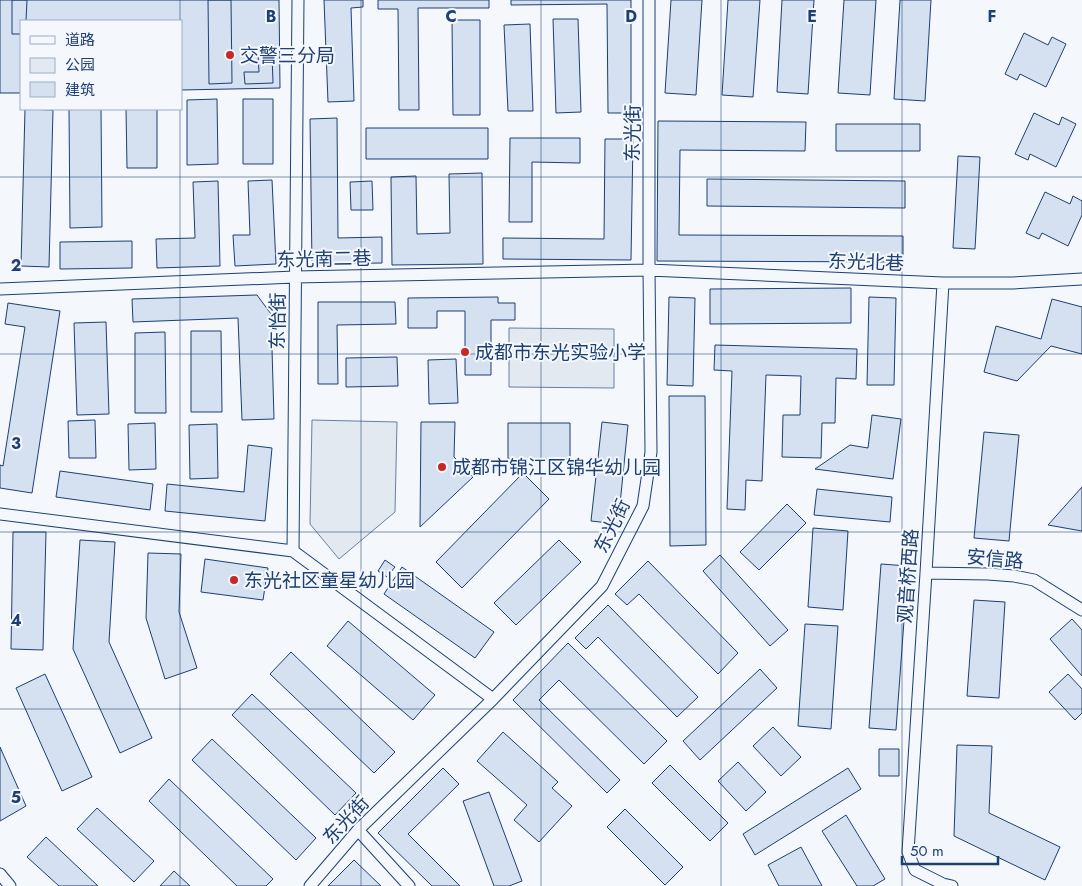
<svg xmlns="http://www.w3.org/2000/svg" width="1082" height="886" font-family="Jost,'Noto Sans SC',sans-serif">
	<rect width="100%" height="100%" fill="#f4f7fb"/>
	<path fill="#e3e9f0" stroke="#687fa3" d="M509,328L614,329V388L509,387Z
		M312,420L397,422L395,512L339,559L310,524Z"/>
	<path fill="#d5e0f0" stroke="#1d3f73" d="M0,0H279L280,88L181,90V21H21V93H0Z
		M12,0H27L26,21H21V34H12Z
		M208,0H231L232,83L209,84Z
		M324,0H363V7L351,8L354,101L328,102Z
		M378,0H489V8H418L419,110H399L398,9H378Z
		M511,0H631V113H608L607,4L511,5Z
		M671,0H702L696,95L665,93Z
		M728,0H760L753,97L722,95Z
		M782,0H814L808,94L777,92Z
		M844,0H876L870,95L838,93Z
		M900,0H931L925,101L894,99Z
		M553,19H578L581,112L556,113Z
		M452,20H480V115H453Z
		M530,24L533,111H508L504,25Z
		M1024,33L1048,45L1052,37L1066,44L1046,87L1020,74L1017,80L1005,74Z
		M272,54L273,83L245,84L244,72H259L258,55Z
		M217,99L218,164L187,165V100Z
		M243,99H273V164H243Z
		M25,109L53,110L49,267L21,266Z
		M69,109H101L102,227L70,228Z
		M126,109H157V168H127Z
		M1034,113L1059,125L1062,117L1076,124L1056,167L1030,154L1028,160L1015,154Z
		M337,118L338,238L382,237V263L312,264L310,119Z
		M658,121L806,122L805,151L680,150L679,235L903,236V262L657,261Z
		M836,124H920V151H836Z
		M366,128H488V159H366Z
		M510,138H580V163L532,162V222H509Z
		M605,139H633L631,260L503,259V238L604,239Z
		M958,156L980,157L975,249L953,248Z
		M482,173L483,264L392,265L391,177L416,176L417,234L450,233L449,174Z
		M707,179L905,181V208L707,206Z
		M272,180L276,264L235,266L233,235H250L248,181Z
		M218,181L220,266L157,268L156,239L195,238L193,182Z
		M372,181L373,210H351L350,182Z
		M1045,192L1070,204L1073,196L1082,201V215L1068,246L1042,233L1039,239L1026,233Z
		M132,241V268L60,269V242Z
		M851,288V323L710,324V289Z
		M257,295L271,314L274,419L242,420L238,318L133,322L132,299Z
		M498,297V303H515V320H491V375H465V311H437V328H408V298Z
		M669,297L695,298L693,386L667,385Z
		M869,297L896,298L894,385H867Z
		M1052,299L1082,307V354L1051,346L1017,381L984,372L996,326L1041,339Z
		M318,302H395L396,324L337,325L338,384H318Z
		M8,303L60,311L32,493L0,488V465L3,466L25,327L5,324Z
		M106,322L109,414L77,415L74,323Z
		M191,331H221L222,412H191Z
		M165,332L166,413H135V333Z
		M715,345L857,349L856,379L836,378L835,423H822L821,458L782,457L783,415H800L801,376L766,375L762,481L746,480L745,510L727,509L732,371L714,370Z
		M397,357L398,386L346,387V358Z
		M456,359L458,403L429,404L428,360Z
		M669,396H705L706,545L670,546Z
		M872,415L901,419L893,479L815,469L850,445L868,448Z
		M95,420L96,458H69L68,421Z
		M421,422H455L454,457L473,477L420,527Z
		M602,422L628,425L618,524L591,521Z
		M155,423L156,469L129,470L128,424Z
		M508,423H570V459H508Z
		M217,424L218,478L190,479L189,425Z
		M984,432L1019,435L1009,541L974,538Z
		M248,445L272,448L265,521L165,511L167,484L244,492Z
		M60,471L153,484L150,510L56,497Z
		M523,473L549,499L462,588L436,562Z
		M1082,487V531L1048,525Z
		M817,489L892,497L890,522L814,515Z
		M787,504L806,523L759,570L740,552Z
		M813,528L848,531L843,610L808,607Z
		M13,532H46L43,650L11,649Z
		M80,540L115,542L109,642L152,738L120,753L73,649Z
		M559,540L581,562L516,625L494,603Z
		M148,553L181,554L179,612L197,668L165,679L146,618Z
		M720,555L788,630L770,646L703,571Z
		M205,559L268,568L263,600L201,592Z
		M385,560L395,567L387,577L378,571Z
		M648,561L738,653L718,674L639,594L627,605L615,594Z
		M881,564L908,566L896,730L869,728Z
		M402,567L494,632L475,658L384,594Z
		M974,600L1005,602L999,698L967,696Z
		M608,605L698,697L677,717L598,637L586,649L575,638Z
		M1072,619L1082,630V676L1050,639Z
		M348,621L435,695L413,720L327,646Z
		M805,624L838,626L831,729L798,726Z
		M568,643L667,741L644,764L559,680L539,700L620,780L607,793L513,700Z
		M291,652L395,752L374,773L270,674Z
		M760,669L777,688L700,760L683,741Z
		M45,674L92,777L62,791L16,688Z
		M1068,674L1082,689V713L1075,720L1049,692Z
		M252,694L356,793L335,815L232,715Z
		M773,727L801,757L781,776L753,746Z
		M503,732L558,782L552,788L572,806L539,842L514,820L527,805L477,761Z
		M212,739L316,838L296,860L192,760Z
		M957,745L992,746L989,813L1060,847L1045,880L954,836Z
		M0,747L26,806L0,821Z
		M879,749H899V776H879Z
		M738,762L766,792L746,811L718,781Z
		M670,765L728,823L710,841L652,783Z
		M443,768L459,784L408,834L460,886H432L378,833Z
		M848,768L861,789L755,855L743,834Z
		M169,779L273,879L266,886H237L149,801Z
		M489,792L522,881L509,886H494L463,801Z
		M97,808L154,861L134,882L77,829Z
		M625,809L683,867L665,885L607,827Z
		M846,815L885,879L873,886H857L822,831Z
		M46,837L98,886H59L27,857Z
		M801,847L822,886H779L768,865Z
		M354,860L381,886H328Z
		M174,871L190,886H160Z"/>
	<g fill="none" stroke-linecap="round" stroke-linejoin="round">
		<g stroke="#1d3f73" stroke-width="13">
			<path id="street" d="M943,283L926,573L908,852L915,870L943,884L952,886
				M0,289L295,277L649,270L943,283H1013L1082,279
				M0,514L293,551L493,699
				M293,551L298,0
				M926,573L988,574L1014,576L1034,580L1082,610
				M358,830L409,886
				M0,874L10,886
				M310,886L358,830L493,699L602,586L643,506L651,452L649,270V0"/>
		</g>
		<use href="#street" stroke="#f4f7fb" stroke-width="11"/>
	</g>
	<path fill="none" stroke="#1d3f73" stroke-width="1" stroke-opacity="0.55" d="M180,0V21M361,0V886M541,0V886M721,0V886M902,0V886M180,109V886M0,177H1082M0,354H1082M0,532H1082M0,709H1082"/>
	<g fill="#c62828" stroke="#f4f7fb" stroke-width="2">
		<circle cx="230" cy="55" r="5"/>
		<circle cx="465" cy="352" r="5"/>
		<circle cx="442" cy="467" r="5"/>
		<circle cx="234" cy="580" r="5"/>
	</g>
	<g text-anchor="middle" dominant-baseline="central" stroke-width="4" stroke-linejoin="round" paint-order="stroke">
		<g font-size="19" fill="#1d3f73" stroke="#f4f7fb" text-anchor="start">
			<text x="240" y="55">交警三分局</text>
			<text x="475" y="352">成都市东光实验小学</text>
			<text x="452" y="467">成都市锦江区锦华幼儿园</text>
			<text x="244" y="580">东光社区童星幼儿园</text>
		</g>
		<g font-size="19" fill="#1d3f73" stroke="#f4f7fb">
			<text transform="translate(632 133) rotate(-90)">东光街</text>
			<text transform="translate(324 259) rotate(-1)">东光南二巷</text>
			<text transform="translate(866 262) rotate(2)">东光北巷</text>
			<text transform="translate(277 321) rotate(-90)">东怡街</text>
			<text transform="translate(612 526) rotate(-64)">东光街</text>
			<text transform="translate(995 559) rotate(5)">安信路</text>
			<text transform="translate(908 576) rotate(-86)">观音桥西路</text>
			<text transform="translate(346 820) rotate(-47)">东光街</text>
		</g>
	</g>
	<g font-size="16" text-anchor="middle" font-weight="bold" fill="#1d3f73" stroke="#f4f7fb" stroke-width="4" stroke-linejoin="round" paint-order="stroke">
		<text x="271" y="22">B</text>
		<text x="451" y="22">C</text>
		<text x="631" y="22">D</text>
		<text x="812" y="22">E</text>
		<text x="992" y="22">F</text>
		<text x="16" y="271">2</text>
		<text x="16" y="449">3</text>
		<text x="16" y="626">4</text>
		<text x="16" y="803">5</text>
	</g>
	<rect x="20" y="20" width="162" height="90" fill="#f4f7fb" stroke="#9eadc5"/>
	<rect x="30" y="36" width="25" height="8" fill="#f4f7fb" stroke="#9eadc5"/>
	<text x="65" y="45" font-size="15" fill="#1d3f73">道路</text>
	<rect x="30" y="58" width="25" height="15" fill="#e3e9f0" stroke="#9eadc5"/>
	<text x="65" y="70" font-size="15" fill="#1d3f73">公园</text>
	<rect x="30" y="82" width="25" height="15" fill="#d5e0f0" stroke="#9eadc5"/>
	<text x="65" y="95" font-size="15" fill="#1d3f73">建筑</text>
	<path d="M902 856v8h96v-8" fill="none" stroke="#1d3f73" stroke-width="2.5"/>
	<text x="910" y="856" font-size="15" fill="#1d3f73" stroke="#f4f7fb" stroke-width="4" paint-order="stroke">50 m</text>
</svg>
